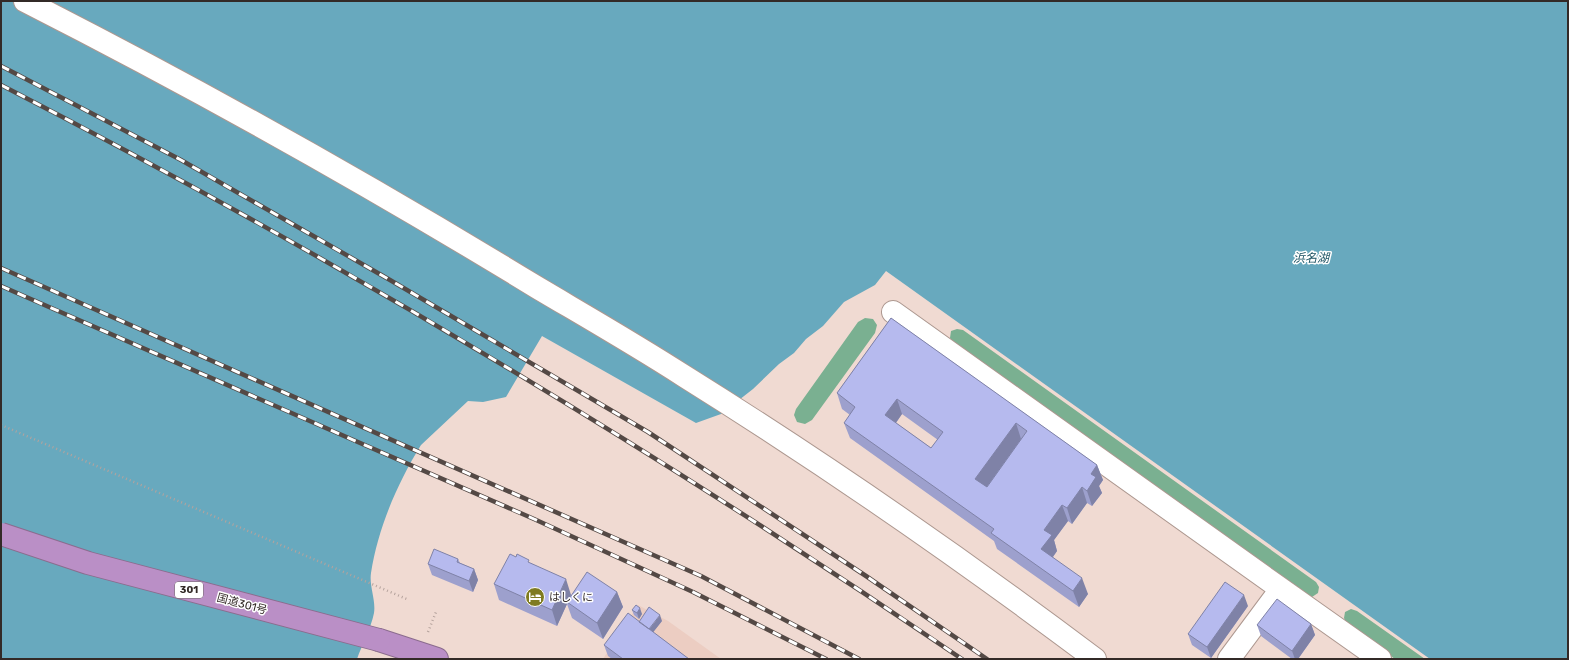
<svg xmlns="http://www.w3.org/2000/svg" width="1569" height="660" font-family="Rubik,'Noto Sans JP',sans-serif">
	<rect width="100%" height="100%" fill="#f0dad2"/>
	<path fill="#eccdc2" d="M638,605L668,621L721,659H603Z"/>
	<path fill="#7ab091" d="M865,318L873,319L877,325L875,333L812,420L805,424L797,422L794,415L796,409L858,322Z
		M957,329L963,330L1316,582L1319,587L1318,593L1312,597L1305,595L953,344L950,338L951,331Z
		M1351,609L1357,611L1425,659H1395L1347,625L1344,618L1345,612Z"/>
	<path fill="#68a9be" d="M1,1H1568V659H1430L886,271L875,285L844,302L823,326L806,339L794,353L779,364L753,389L721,414L696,423L542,336L506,397L483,402L468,401L421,445C397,484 378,528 371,573C369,586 376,600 374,613C371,628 362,645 357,659H1Z"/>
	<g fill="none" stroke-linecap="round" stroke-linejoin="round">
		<g stroke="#ad9890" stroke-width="24">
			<path id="street" d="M893,312L1281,589
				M1229,659L1281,589L1380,659"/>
		</g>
		<g stroke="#ad9890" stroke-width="24">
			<path id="secondary" d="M25,1C200,90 371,186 538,288C587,317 636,345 684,376C825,464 962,559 1095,659"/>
		</g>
		<g stroke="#8b6c8e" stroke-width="24">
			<path id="highway" d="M379,640L437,659"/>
		</g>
		<path stroke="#b5a39d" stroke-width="2.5" stroke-dasharray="1 3" stroke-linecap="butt" d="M1,425L409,600
			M428,632L436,612"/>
		<use href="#street" stroke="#fff" stroke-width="22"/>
		<use href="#secondary" stroke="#fff" stroke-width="22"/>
		<use href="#highway" stroke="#ba8fc6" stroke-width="22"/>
		<g stroke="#544945" stroke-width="4.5">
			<path id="rail" d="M1,66L181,160L390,280L648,432L866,576L987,659
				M1,85C333,256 653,449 962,659
				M1,268L701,576L859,659
				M1,286L534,519L693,592L826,659"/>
		</g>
		<use href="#rail" stroke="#fff" stroke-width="3" stroke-dasharray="9" stroke-linecap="butt"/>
		<g stroke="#8b6c8e" stroke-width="24" stroke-linecap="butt">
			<path id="highway-bridge" d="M1,534L88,563L379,640"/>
		</g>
		<use href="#highway-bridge" stroke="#ba8fc6" stroke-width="22"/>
	</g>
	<path fill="#9da0cd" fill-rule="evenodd" d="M891,318L1097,465L1103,480L1099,486L1102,493L1092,506L1087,503L1072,524L1068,521L1054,540L1057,551L1053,557L1088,594L1079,607L997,549L994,541L850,438L844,423L850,415L842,409L837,393ZM902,414L938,440L931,448L896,423Z
		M458,559L460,563L474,569L478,580L473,592L432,575L428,564Z
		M531,563L571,595L570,597L617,592L623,607L603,639L572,618L567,604L557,626L499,600L494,584Z
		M1248,606L1211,658L1192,645L1188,634Z
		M632,610L642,614L639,619L634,615Z
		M662,621L653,632L689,659H612L608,656L604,645Z
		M1311,624L1315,635L1298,659H1292L1261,636L1257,625Z"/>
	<path fill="#7f82a7" d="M897,399L902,414L890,431L885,415Z
		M1016,423L1021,439L981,495L975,479Z
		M1097,465L1103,480L1099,486L1102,493L1092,506L1087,491L1091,474Z
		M1082,487L1087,503L1072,524L1067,508Z
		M1062,505L1068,521L1054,540L1057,551L1047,565L1041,549L1044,530Z
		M474,569L478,580L473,592L469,581Z
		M1082,578L1088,594L1079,607L1073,591Z
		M566,579L571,595L568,603L567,602V604L557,626L552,610Z
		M617,592L623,607L603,639L597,623Z
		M1244,595L1248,606L1211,658L1207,647Z
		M640,608L642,614L639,619L637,613Z
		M660,615L662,621L651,635L649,630Z
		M1311,624L1315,635L1298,659H1295L1292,651Z"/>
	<path fill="#b6baee" stroke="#7f82a7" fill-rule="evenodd" d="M891,318L1097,465L1091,474L1096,477L1087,491L1082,487L1067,508L1062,505L1044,530L1052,535L1041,549L1082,578L1073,591L991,533L994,529L844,423L855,407L837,393ZM897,399L943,432L931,448L885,415ZM1016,423L1027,431L987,487L975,479Z
		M434,549L458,559L457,562L474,569L469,581L428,564Z
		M510,554L516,557L517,554L529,560L528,562L566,579L552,610L494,584Z
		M587,572L617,592L597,623L567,602Z
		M1225,582L1244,595L1207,647L1188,634Z
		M1277,599L1311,624L1292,651L1257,625Z
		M636,605L640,608L637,613L632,610Z
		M649,607L660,615L649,629L639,622Z
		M628,613L689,659H623L604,645Z"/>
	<defs>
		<g id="hotel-disc" transform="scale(1)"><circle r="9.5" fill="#7f7b21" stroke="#fff"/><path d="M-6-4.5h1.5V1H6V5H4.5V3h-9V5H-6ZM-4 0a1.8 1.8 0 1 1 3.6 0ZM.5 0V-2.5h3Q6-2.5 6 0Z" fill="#fff"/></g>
	</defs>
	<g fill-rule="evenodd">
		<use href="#hotel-disc" x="535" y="597"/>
	</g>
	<g text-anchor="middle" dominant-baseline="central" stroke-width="3" stroke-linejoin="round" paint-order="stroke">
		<rect fill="#fff" stroke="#706a68" stroke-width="1" x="175" y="582" width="28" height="16" rx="3"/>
		<g font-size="10" font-weight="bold" fill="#332a27">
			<text x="189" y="590">301</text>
		</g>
		<g font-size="11" fill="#332a27" stroke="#fff" text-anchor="start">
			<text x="549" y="597">はしくに</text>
		</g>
		<g font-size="11" fill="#332a27" stroke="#fff">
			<text transform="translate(242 604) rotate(15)">国道301号</text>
		</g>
		<g font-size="12" font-style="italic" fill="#1b5262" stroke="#fff">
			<text x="1311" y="258">浜名湖</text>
		</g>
	</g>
	<rect width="1569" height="660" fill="none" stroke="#332a27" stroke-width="4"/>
</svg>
